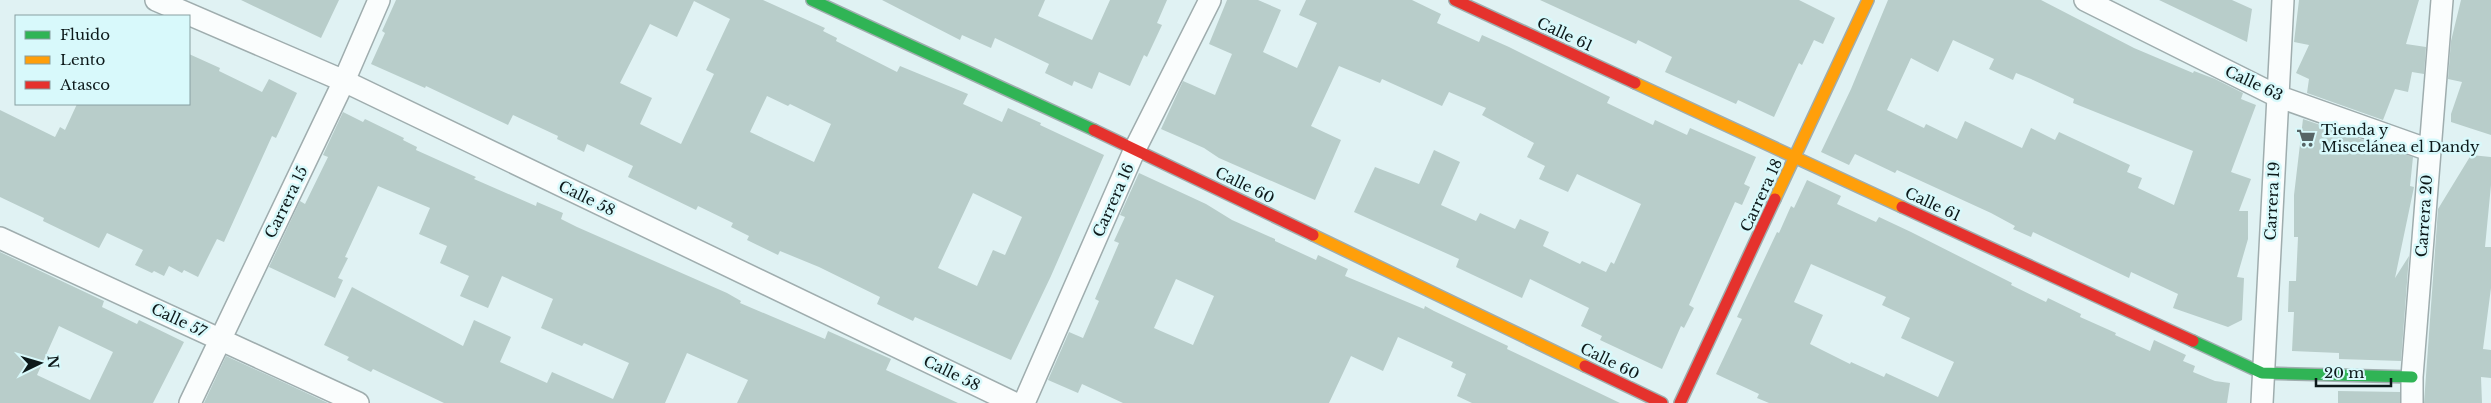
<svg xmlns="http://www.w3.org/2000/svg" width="2491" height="403" font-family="'Libre Baskerville',serif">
	<rect width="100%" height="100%" fill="#e0f2f3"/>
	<path fill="#b8cdca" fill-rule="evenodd" d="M241,0H339L321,38Z
		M396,0H763L825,28L823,31L837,38L836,41L897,72L900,66L968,94L963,104L1002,122L1008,108L1041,123L1040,125L1104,155L1051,276L1011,360L915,317L913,321L877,304L880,297L819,267L780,251L778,255L747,240L749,236L731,227L733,223L698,206L696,210L628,177L633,166L587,144L584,152L557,139L558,136L513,115L508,125L426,86L425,88L371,64L385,33L382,31ZM694,1L730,19L706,70L714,74L681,144L640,124L652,98L620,83L650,24L677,37ZM767,96L788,106L790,104L831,124L814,162L750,132ZM973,193L1022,217L1005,255L993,250L977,286L938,268Z
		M882,0H1045L1038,16L1092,40L1110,0H1167L1157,23L1162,25L1147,57L1144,55L1130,86L1099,72L1092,89L1074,81L1072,86L1045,73L1049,64L995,38L991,48L962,35L960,40Z
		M1227,0H1258L1281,10L1263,52L1297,68L1317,23L1299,15L1306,0H1412L1441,14L1437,23L1479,42L1482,35L1509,47L1610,97L1607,103L1653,125L1655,120L1687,135L1690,128L1756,157L1744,184L1750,187L1742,205L1735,202L1689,305L1694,308L1684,328L1681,326L1662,369L1600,340L1602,336L1581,326L1589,308L1530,279L1522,298L1456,267L1459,259L1354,212L1375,167L1419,184L1434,150L1460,162L1441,205L1476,221L1480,213L1515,229L1520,219L1549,232L1543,246L1580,264L1582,261L1606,272L1611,262L1614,264L1641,204L1577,174L1568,192L1539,179L1545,166L1527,157L1534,143L1482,115L1486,108L1449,92L1442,106L1382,79L1380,83L1339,66L1311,126L1341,140L1315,200L1219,158L1204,148L1161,129L1183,81L1215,95L1232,54L1209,44Z
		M1540,0H1799L1835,18L1823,44L1814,40L1802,65L1799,63L1774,117L1738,100L1736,104L1665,72L1672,57L1638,40L1636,44Z
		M1888,0H2041L2134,48L2193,73L2194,71L2215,79L2243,93L2241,99L2256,105L2231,172L2251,179L2239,211H2248V239L2237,277L2244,278L2242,320L2228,327L2173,308L2178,294L2131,272L2129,278L2033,232L2031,237L2013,229L2015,226L1991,213L1897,170L1895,173L1855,154L1849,165L1821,152L1851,89ZM1953,40L1994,59L1989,69L2013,80L2016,73L2031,79L2074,99L2073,103L2193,151L2174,205L2138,188L2142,178L2127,172L2130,165L2059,132L2055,140L2031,128L2022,148L1965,121L1957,139L1926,124L1924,128L1887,110L1911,58L1938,72Z
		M2159,0H2232L2252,9L2247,42Z
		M2299,0H2419L2406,44L2426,47L2424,74L2412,72L2408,92L2395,89L2383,120L2307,93L2309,79L2296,73L2309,45L2294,42Z
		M2461,0H2491V135L2451,122V114L2462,82L2448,79L2451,41Z
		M189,54L220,68L219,71L262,92L269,79L297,93L276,138L272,136L224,242L217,239L198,277L184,270L182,273L169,266L164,276L154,271L152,273L135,265L143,250L107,233L99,248L43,221L44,218L0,197V110L55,137L60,127L65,130L77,104H189Z
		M343,112L363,122L365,119L404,138L403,140L417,147L416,150L476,177L474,179L536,206L537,202L563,213L561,219L577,227L727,293L741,301L740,303L825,339L828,331L891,359L886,370L958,403H737L748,380L687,353L665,403H444L373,369L371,372L347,360L349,357L324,345L352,287L463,346L474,320L511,337L500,362L547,383L552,372L613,399L629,363L584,343L582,346L541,328L553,299L502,276L488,308L460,296L469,276L440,263L447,246L419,234L430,208L378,186L345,257L348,258L338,278L343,280L335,298L269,267L300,201L305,204L328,157L323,155Z
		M2303,119L2413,157L2410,186L2414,187L2395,278L2409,256L2401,361L2339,359V353L2292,351L2294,312H2288L2289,281H2296L2298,237H2294V195Z
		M2471,155L2491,157V185L2485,247H2491V288L2483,349L2491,350V378L2481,377L2482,403H2424L2438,209Z
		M1139,173L1206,204L1232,220L1275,239V241L1316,260L1318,255L1348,269L1345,276L1424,309L1425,306L1434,311L1508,346L1507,349L1620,403H1472L1457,396L1466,374L1451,367L1453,362L1398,337L1383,371L1351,356L1329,403H1123L1082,384L1078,393L1048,380L1069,332L1083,338L1099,301L1095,299L1119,243L1114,241L1125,217L1120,215ZM1176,279L1214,296L1193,345L1154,328Z
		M1807,180L1841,196L1837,204L1876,222L1879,217L1911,232L2012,283L2011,285L2046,302L2048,298L2081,314L2080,317L2116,333L2115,335L2150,351L2154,340L2186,355L2183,361L2195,366L2193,372L2215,381L2230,383L2227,403H1769L1757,398L1759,394L1716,374L1742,319L1737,317L1777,232L1779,233L1791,206L1794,208ZM1811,264L1886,297L1882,305L1910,318L1901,338L1954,362L1938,397L1886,373L1884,377L1851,362L1850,364L1810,344L1823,315L1794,302Z
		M0,252L104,301L102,307L137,324L139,320L184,342L153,403H0ZM59,326L113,352L90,400L37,375Z
		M226,356L270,376L328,403H204Z
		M2338,391L2400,392V403H2338Z"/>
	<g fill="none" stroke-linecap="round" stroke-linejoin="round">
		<g stroke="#9fadae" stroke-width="24">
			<path id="street" d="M156,0L344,81L1014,403
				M2085,0L2277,96L2429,150
				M0,238L358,403
				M190,403L344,81L379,0
				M1024,403L1135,149L1210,0
				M2262,403L2283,0
				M2412,403V377L2442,0"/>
		</g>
		<g stroke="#9fadae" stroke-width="14">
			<path id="fast" d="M812,0L1094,130
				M2193,341L2262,373L2412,377"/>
		</g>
		<g stroke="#9fadae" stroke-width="14">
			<path id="slow" d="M1635,83L1902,207
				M1775,199L1868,0
				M1313,235L1585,366"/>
		</g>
		<g stroke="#9fadae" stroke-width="14">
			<path id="jam" d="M1455,0L1635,83
				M1094,130L1313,235
				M1902,207L2193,341
				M1585,366L1662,403
				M1680,403L1775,199"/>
		</g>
		<use href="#street" stroke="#fafdfd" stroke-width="21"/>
		<use href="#fast" stroke="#30b455" stroke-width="11"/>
		<use href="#slow" stroke="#ff9f0a" stroke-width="11"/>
		<use href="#jam" stroke="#e5322d" stroke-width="11"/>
	</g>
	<defs>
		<g id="supermarket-bare" transform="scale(1.5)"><path d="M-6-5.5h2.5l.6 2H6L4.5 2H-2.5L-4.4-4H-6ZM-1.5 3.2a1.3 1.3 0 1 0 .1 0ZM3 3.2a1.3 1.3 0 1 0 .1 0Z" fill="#576566" stroke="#d8f9fb" stroke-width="2.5" paint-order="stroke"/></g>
	</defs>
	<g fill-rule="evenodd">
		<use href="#supermarket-bare" x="2306" y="138"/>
	</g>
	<g text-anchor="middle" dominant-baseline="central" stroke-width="5" stroke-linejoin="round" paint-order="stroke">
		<g font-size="15" fill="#0d191a" stroke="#d8f9fb">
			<text transform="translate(1565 34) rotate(25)">Calle 61</text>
			<text transform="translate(2254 83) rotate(25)">Calle 63</text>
			<text transform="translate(1245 185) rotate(26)">Calle 60</text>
			<text transform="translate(1761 195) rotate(-65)">Carrera 18</text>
			<text transform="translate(587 198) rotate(26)">Calle 58</text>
			<text transform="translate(1113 200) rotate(-66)">Carrera 16</text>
			<text transform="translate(2272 201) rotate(-87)">Carrera 19</text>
			<text transform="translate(286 202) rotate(-64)">Carrera 15</text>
			<text transform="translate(1933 204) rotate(25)">Calle 61</text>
			<text transform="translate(2424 216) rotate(-86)">Carrera 20</text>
			<text transform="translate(179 320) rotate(25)">Calle 57</text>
			<text transform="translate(1610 361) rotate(26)">Calle 60</text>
			<text transform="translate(952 373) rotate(26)">Calle 58</text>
		</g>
		<g font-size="15" fill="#0d191a" stroke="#d8f9fb" text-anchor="start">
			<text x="2321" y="129">Tienda y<tspan x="2321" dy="17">Miscelánea el Dandy</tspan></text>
		</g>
	</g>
	<rect x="15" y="15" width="175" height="90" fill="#d8f9fb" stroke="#879fa1"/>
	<rect x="25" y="31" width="25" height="8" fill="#30b455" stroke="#879fa1"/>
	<text x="60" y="40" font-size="15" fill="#0d191a">Fluido</text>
	<rect x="25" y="56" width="25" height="8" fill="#ff9f0a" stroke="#879fa1"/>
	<text x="60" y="65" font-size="15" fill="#0d191a">Lento</text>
	<rect x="25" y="81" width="25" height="8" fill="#e5322d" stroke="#879fa1"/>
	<text x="60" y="90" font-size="15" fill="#0d191a">Atasco</text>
	<g transform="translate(40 363) rotate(85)" stroke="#d8f9fb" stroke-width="4" paint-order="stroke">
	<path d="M0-4L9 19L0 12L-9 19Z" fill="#0d191a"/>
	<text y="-8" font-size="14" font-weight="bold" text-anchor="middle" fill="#0d191a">N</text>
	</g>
	<path d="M2316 378v8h75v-8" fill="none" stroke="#0d191a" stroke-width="2.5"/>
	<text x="2324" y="378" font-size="15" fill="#0d191a" stroke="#d8f9fb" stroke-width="4" paint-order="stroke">20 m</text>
</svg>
